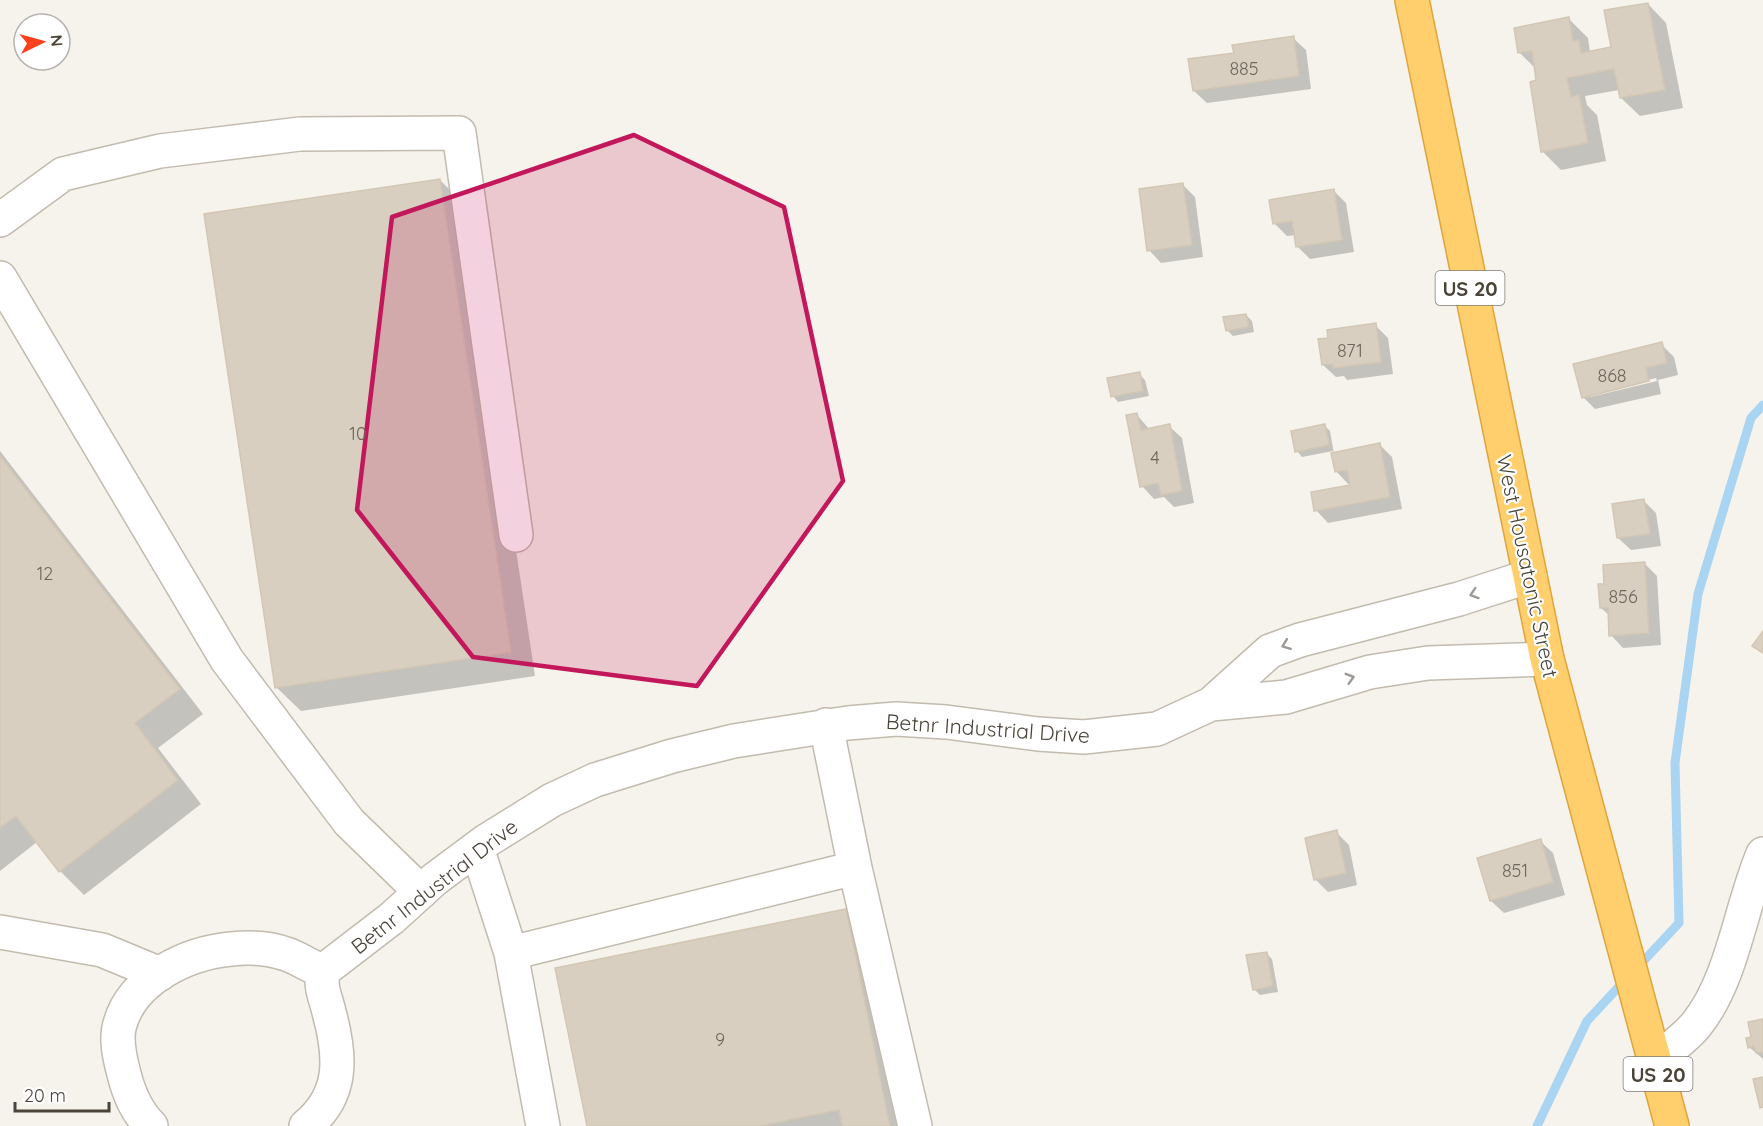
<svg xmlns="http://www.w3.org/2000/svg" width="1763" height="1126" font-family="Quicksand,sans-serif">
	<rect width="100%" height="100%" fill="#f6f3ec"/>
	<path fill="#0003" fill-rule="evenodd" d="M1648,4L1666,23L1683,108L1640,116L1621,98L1619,90L1585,96L1587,105L1597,115L1606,161L1561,170L1542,151L1536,69L1519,52L1569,19L1588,38L1590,52L1613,48Z
		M1293,38L1306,50L1311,89L1207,103L1194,91L1235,54Z
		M440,180L464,204L535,676L301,711L276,687Z
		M1183,185L1195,197L1203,257L1161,263L1149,250Z
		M1333,190L1346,203L1354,252L1310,259L1297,246L1296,235L1287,236L1275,224Z
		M1246,315L1252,321L1254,332L1233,336L1227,330Z
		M1375,325L1388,338L1393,374L1347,380L1344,376L1336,377L1323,365Z
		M1661,344L1674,357L1678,375L1658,380L1661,394L1595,409L1583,397ZM1656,378L1657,381L1590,397V394Z
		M1139,374L1145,380L1149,396L1118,402L1113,396Z
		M1137,415L1150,430L1169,426L1182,438L1194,503L1174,507L1164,497L1154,499L1142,486Z
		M1324,425L1330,431L1334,454L1380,445L1392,457L1402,509L1328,523L1316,510L1351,486V483L1348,484L1336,471L1333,451L1302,457L1297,451Z
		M0,451L203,714L158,748L201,804L84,895L60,871L37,842L0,871Z
		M1644,501L1656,513L1661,546L1631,550L1618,538Z
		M1645,564L1657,576L1661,645L1623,648L1611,635L1610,616L1601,608L1606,586Z
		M1336,832L1349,845L1357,885L1328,892L1315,879Z
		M1540,841L1553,853L1565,895L1504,913L1491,901Z
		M845,911L869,935L908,1126H588Z
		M1266,953L1272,959L1278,992L1260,995L1254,989Z
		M1763,1021V1059L1749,1047Z"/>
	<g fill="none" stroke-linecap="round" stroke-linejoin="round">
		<path stroke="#a9d4f2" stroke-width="9" d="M1636,969L1679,923L1675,763L1698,594L1751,418L1763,405
			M1537,1126L1587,1021L1626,979"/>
	</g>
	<path fill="#d8cfc1" stroke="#d3c7b4" stroke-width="1.5" d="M1648,3L1665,90L1620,98L1614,69L1567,78L1571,97L1579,95L1588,143L1541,152L1530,82L1536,80L1532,51L1518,53L1514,28L1569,17L1573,41L1579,40L1581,53L1611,47L1604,10Z
		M1294,36L1299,76L1193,91L1188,59L1234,53L1232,45Z
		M440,179L511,652L275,688L204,214Z
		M1183,183L1192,245L1147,251L1139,189Z
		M1334,189L1342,240L1296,247L1292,221L1273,224L1269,200Z
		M1246,314L1249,327L1226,331L1223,317Z
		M1376,323L1381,362L1333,368V364L1322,365L1318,339L1328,338L1327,330Z
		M1662,342L1667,363L1646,368L1649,381L1582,398L1573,364Z
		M1140,372L1143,391L1111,397L1107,378Z
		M1137,413L1141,430L1170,424L1182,491L1161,495L1158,483L1140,487L1126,415Z
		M1325,424L1329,445L1295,452L1291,431Z
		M1380,443L1390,497L1314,511L1311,492L1350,485L1347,470L1335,472L1331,453Z
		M0,456L180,689L135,723L178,780L59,872L16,816L0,828Z
		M1644,499L1650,534L1617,538L1612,504Z
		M1645,562L1649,633L1609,636L1608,608H1600L1598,584H1604L1603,565Z
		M1763,631V653L1752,646Z
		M1337,830L1346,873L1314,880L1305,838Z
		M1541,839L1553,882L1490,901L1477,858Z
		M846,909L890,1126H842L839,1110L759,1126H587L555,968Z
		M1267,952L1273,986L1253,990L1246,955Z
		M1763,1019V1052L1756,1053L1754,1046L1748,1048L1746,1038L1751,1037L1748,1022Z
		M1763,1077V1107L1760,1108L1753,1079Z"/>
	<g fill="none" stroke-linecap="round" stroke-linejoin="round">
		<g stroke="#c2bbae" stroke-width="36">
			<path id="minor" d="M0,220L63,174L160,151L300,134L459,133L516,535
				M0,278L227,660L349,822L421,892
				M1211,704L1286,697L1370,672L1428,663L1547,659
				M826,725L855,868L915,1126
				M477,848L511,953L543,1126
				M0,932L102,950L160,974
				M511,953L855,868
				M1655,1062C1668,1050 1685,1038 1696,1025C1733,979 1740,908 1763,854
				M151,1126C136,1111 129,1094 124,1074C120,1059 115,1039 120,1024C133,978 188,953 231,949C249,947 269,948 286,954C299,958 310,967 323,971
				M306,1126C344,1095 341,1056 329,1012C325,995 320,989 323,971L392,918L435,879L486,841L552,800L595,780L672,756L734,741L848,723L896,719L946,722L1038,734L1084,737L1157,729L1211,704L1270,651L1300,640L1459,599L1530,576"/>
		</g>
		<g stroke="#e0a43c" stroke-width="36">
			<path id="highway" d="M1412,0L1547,659L1672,1126"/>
		</g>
		<use href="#minor" stroke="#fff" stroke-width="33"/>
		<use href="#highway" stroke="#ffcf6e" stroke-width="33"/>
	</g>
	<defs><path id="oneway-chevron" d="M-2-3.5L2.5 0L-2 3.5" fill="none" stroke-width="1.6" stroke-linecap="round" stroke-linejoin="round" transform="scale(1.5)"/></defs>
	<g stroke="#9c9892">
		<use href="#oneway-chevron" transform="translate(1474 594) rotate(162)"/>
		<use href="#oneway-chevron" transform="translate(1286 645) rotate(159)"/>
		<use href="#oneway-chevron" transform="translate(1350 678) rotate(-16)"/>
	</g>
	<path fill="#c2185b" fill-opacity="0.2" stroke="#c2185b" stroke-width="4.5" stroke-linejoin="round" d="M634,135L784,207L843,481L697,686L473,657L357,510L392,217Z"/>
	<g text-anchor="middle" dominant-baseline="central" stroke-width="4.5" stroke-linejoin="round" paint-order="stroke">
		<g font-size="18" fill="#6e675b">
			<text x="1244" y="68">885</text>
			<text x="1350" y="350">871</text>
			<text x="1612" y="375">868</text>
			<text x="358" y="433">10</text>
			<text x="1155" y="457">4</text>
			<text x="45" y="573">12</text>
			<text x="1623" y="596">856</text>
			<text x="1515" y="870">851</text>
			<text x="720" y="1039">9</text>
		</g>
		<g fill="#fff" stroke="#817c74" stroke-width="1.5">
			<rect x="1435.5" y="271" width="69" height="34" rx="4.5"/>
			<rect x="1623.5" y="1057" width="69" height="34" rx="4.5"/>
		</g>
		<g font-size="20" font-weight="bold" fill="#4b4439">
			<text x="1470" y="288">US 20</text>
			<text x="1658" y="1074">US 20</text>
		</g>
		<g font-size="21" fill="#4b4439" stroke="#fff">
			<text transform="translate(1528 566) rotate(78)">West Housatonic Street</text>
			<text transform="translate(988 728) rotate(4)">Betnr Industrial Drive</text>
			<text transform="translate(434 886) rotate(-38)">Betnr Industrial Drive</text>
		</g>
	</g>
	<g transform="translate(42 42) rotate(85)"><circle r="28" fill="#ffffff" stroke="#b7b4b0" stroke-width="1.5"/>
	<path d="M0-4.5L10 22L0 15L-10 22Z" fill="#fc3f1d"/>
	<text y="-9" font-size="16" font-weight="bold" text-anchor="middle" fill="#4b4439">N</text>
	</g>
	<path d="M15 1102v9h94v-9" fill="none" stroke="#4b4439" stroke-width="3"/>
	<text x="24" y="1102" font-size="18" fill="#4b4439" stroke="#ffffff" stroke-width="4.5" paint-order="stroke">20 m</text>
</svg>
